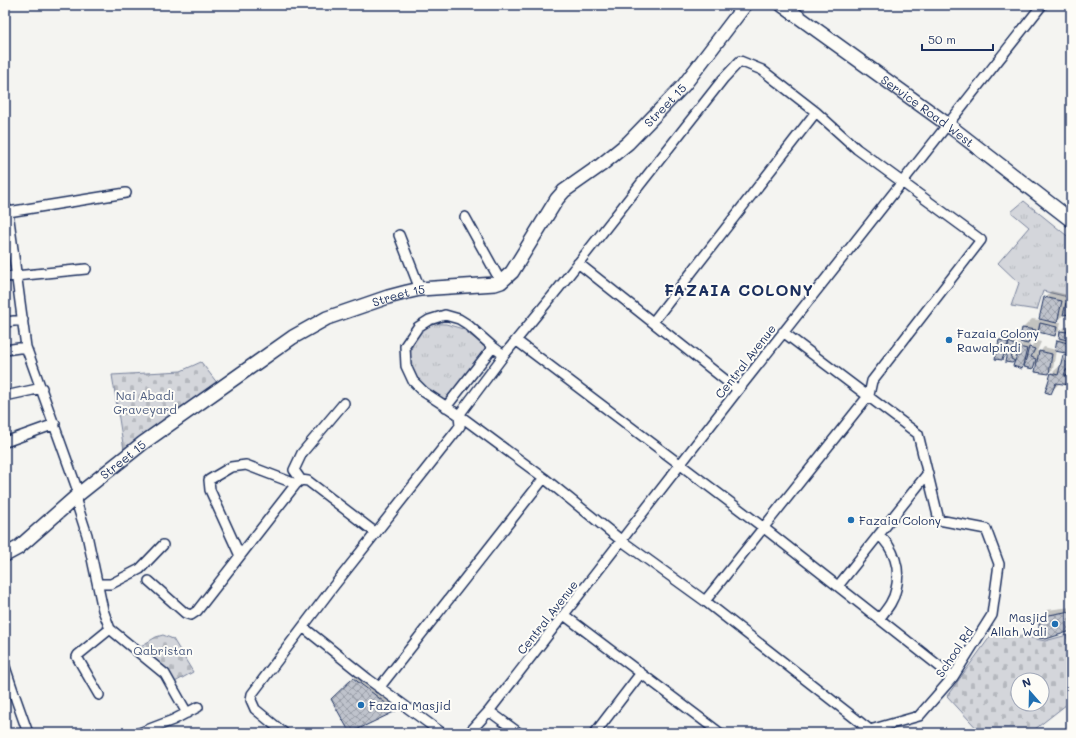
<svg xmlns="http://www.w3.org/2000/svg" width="1076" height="738" font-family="Mali,sans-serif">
	<defs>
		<pattern id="grass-tufts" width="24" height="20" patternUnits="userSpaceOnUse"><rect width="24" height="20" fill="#d4d6db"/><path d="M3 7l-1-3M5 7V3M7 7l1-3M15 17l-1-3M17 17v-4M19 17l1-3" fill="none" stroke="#b5b8be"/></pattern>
		<pattern id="cemetery-stones" width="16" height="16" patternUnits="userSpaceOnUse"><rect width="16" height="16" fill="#d4d6db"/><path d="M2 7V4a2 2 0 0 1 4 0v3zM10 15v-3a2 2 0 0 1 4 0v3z" fill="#b5b8be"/></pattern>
		<pattern id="building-cross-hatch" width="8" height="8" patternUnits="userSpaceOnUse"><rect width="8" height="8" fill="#bfc3cc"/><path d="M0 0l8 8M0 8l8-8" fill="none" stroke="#9a9fa9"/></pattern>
	</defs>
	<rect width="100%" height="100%" fill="#f4f4f1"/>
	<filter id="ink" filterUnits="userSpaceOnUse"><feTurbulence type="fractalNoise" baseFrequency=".025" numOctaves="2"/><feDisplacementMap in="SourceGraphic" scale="8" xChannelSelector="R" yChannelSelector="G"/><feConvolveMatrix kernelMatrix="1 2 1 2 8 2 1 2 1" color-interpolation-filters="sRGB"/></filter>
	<g filter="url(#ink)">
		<path fill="url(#grass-tufts)" stroke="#78829c" d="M1024,201L1071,239V300L1068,297L1043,291L1037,310L1011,306L1019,283L998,263L1029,227L1011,212Z
			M446,324L463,329L486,348L446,399C440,398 436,394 430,390C412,377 404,361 415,340C418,334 424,327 430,325C435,323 441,324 446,324Z"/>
		<path fill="url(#cemetery-stones)" stroke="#78829c" fill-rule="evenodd" d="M201,362L218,384L124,450L112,375L181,371Z
			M995,630L1045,641L1071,634V701L1030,733H981L947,696ZM1018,680H1042V704H1018Z
			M163,635L173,639L193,672L175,682L161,667L141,650V646L156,637Z"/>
		<path fill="#0003" d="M1051,291L1068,295L1066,303L1071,300V313L1064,314L1057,322H1061L1059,331L1055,335L1039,327L1037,334L1027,344L1030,345V348L1036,341L1041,342L1037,351L1040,352L1044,347L1056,350L1058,340L1061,337V331L1065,327L1069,328L1071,319V381L1068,384L1060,383L1050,392L1052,373L1062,364L1064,355L1067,352L1056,350L1053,369L1048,373L1037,363L1032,368L1026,363L1021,368L1017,355L1020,353L1019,345L1018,349L1014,350L1013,356L1015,359L1011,362L1008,353L1002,359L999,340L1006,333L1015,335L1013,341L1021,345L1024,342L1023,328L1032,319L1046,321L1045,298Z
			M1071,607V630L1040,617L1047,610Z
			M363,670L404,701L395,710L351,732L341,690Z"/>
		<path fill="url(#building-cross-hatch)" stroke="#1b2f5e" d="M1044,297L1062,301L1057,323L1039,319Z
			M1066,303L1071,308V314L1063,315Z
			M1071,315V341L1059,338L1060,331L1067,332Z
			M1040,323L1057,327L1055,336L1038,332Z
			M1022,328L1036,330L1034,335H1031L1028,344L1019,342Z
			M999,340L1009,342L1002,360L995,359Z
			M1057,340L1071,344V354L1055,351Z
			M1009,342L1019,347L1016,352L1013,350L1011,359L1015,361L1012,363L1005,362Z
			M1019,347L1027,349L1022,369L1013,366L1017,355L1019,356Z
			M1029,347L1035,349L1031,357L1036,359L1033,369L1024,367Z
			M1039,351L1052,354L1049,374L1035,372Z
			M1063,355L1071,356V370H1066L1064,375L1070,376L1069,385L1056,383L1051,394L1045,392L1051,373L1058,375Z
			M1065,612H1071V631L1046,639L1039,638V617Z
			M353,678L396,711L350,733L331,699Z"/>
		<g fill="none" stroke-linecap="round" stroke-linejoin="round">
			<g stroke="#1b2f5e" stroke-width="12">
				<path id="street" d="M5,206L8,212L126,193
					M5,213L8,212L26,347L79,494
					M465,217L501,282
					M399,235L420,289
					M578,263L738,390
					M5,277L86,269
					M5,322L23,320
					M653,322L816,112
					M783,332L918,434L939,520L986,529L999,564L992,615L953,677L919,716L870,730L854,733
					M517,341L764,528L953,677
					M5,350L26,347
					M504,355L493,347L467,324L459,319L445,315L429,320L418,327L405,346L406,366L413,381L424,392L459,415L544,478L622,541L705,601L870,730
					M5,396L42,388
					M446,407L493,347
					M5,442L55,424
					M301,480L294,470L302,453L344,403
					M75,498L87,535L103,610L110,629L165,674L187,713
					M240,556L210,490L209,480L231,467L246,465L296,484
					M149,581L185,613L191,615L197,611L296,484L301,480L308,481L376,533
					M98,584H111L140,569L163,545
					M838,586L928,473
					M564,615L720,733
					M879,619C886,610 894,601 896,589C901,569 894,548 879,535
					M303,627L368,679L442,733
					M5,667L12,688L5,690
					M12,688L28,733
					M379,688L544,478
					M99,695L77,657L78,655L110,629
					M489,711L519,733
					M139,733L173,720L198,707
					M284,733L255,709L251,700L252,694L333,587L457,430L460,426L459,415L504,355L558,289L723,79L740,61L762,70L816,112L857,149L981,240L872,381L869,395L705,601
					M469,733L489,711L738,390L1042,5
					M595,733L641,673"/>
			</g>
			<g stroke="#1b2f5e" stroke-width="16">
				<g id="secondary">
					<path id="s1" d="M782,5L947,124L1071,220"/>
					<path id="s2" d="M5,555L18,548L79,494L143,443L293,337L327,318L388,297L407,292L420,289L495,284L501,282L512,272L557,199L564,191L601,165L628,143L684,85L745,5"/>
				</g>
			</g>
			<use href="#street" stroke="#fdfcf7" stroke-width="9"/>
			<use href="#secondary" stroke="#fdfcf7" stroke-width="13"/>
		</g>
	</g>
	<g fill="#1f6fb2" stroke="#fdfcf7" stroke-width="1.5">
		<circle cx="949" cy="340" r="4"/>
		<circle cx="851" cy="520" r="4"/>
		<circle cx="1055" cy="624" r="4"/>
		<circle cx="361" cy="705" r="4"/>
	</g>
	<g text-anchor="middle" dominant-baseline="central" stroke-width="4" stroke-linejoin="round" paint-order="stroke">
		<g font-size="12" fill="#1b2f5e" stroke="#fdfcf7">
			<text stroke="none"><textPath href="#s2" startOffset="824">Street 15</textPath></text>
			<text stroke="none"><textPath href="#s1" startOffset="180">Service Road West</textPath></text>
			<text stroke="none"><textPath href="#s2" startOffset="476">Street 15</textPath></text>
			<text transform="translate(745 361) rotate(-52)">Central Avenue</text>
			<text stroke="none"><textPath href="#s2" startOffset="152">Street 15</textPath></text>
			<text transform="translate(547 617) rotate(-52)">Central Avenue</text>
			<text transform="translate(954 652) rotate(-56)">School Rd</text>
		</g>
		<g font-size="12" fill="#1b2f5e" stroke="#fdfcf7" text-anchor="start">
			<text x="957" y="333">Fazaia Colony<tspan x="957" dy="14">Rawalpindi</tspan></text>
			<text x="859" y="520">Fazaia Colony</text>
			<text x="1047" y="617" text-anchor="end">Masjid<tspan x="1047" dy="14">Allah Wali</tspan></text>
			<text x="369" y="705">Fazaia Masjid</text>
		</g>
		<g font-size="12" fill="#49597d" stroke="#fdfcf7">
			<text x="145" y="395">Nai Abadi<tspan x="145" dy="14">Graveyard</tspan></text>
			<text x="163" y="650">Qabristan</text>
		</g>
		<g font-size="16" font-weight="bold" letter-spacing="1" fill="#1b2f5e" stroke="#fdfcf7">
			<text x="739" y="289">FAZAIA COLONY</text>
		</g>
	</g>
	<rect width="1076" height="738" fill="none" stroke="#fdfcf7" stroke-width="20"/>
	<rect x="10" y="10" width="1056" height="718" fill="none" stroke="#1b2f5e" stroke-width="1.5" filter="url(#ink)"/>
	<g transform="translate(1030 692) rotate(340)"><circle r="19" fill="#fdfcf7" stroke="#a3aaba"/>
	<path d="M0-3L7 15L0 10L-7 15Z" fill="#1f6fb2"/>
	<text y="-6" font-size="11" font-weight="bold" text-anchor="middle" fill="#1b2f5e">N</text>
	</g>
	<path d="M922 44v6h71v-6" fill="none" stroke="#1b2f5e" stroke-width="2"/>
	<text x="928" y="44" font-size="12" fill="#1b2f5e" stroke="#fdfcf7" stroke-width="3" paint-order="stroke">50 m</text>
</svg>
